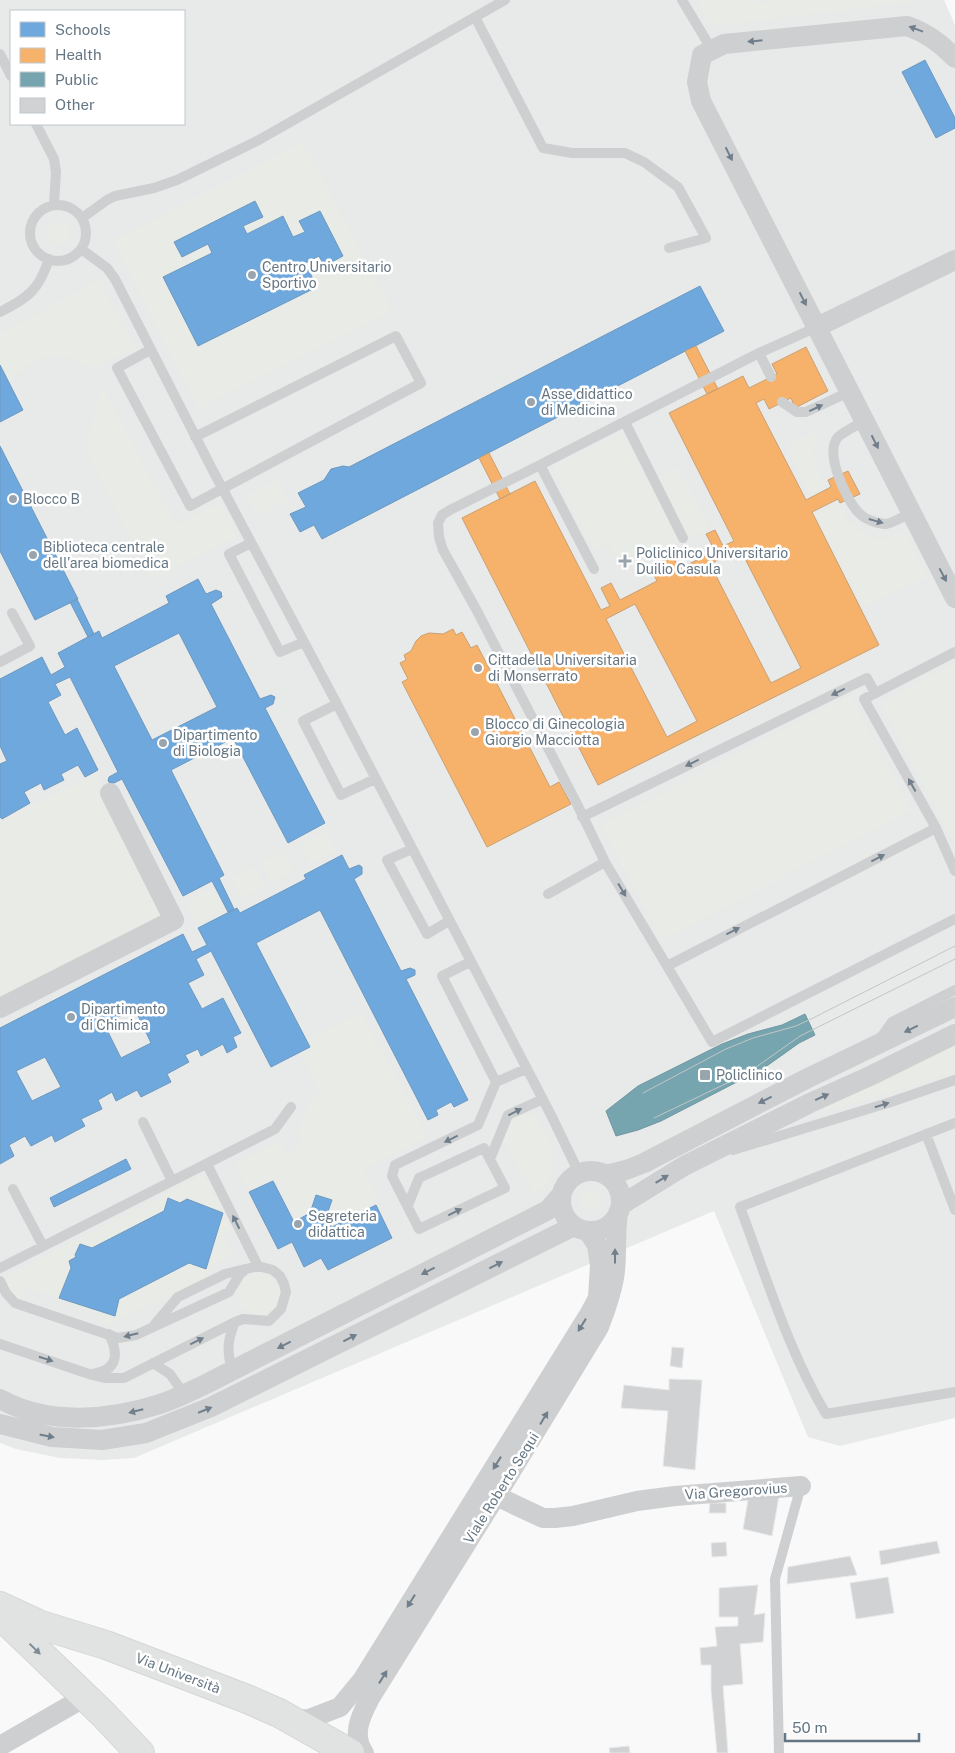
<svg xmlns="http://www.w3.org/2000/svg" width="955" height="1753" font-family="'Public Sans',sans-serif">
	<rect width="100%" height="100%" fill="#f9f9f9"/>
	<path fill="#e8e9e9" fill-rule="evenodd" d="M0,0H944L955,25V1418L840,1446L808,1437L714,1211L134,1458L103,1460L60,1458L16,1449L0,1443ZM11,11H184V124H11Z"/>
	<path fill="#e8ebe6" d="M697,0H755L758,5L768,0H917L913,2L717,26L708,22Z
		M303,142L392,310L199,409L113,240Z
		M48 233a11 11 0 1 1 22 0a11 11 0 1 1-22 0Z
		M99,280L135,348L95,369L64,356L38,359L16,374L11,384L0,363V334Z
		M102,386L176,525L220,503L237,537L150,580L85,449Z
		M821,428C807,453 816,463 827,487L810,495L786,445Z
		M621,432L647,483L677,467L710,528L621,571L608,543L593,550L552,466Z
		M277,480L288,500L257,516L246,496Z
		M837,502L848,521L861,531L874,538H888L902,532L908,538L928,577L864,606L814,513Z
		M955,663V846L881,702Z
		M850,695L911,810L662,940L601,825Z
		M96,774L165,914L0,996V822Z
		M325,830L336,851L311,863L301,843Z
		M283,851L293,871L272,882L262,862Z
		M254,867L264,886L243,898L232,878Z
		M213,887L224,910L197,924L186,901Z
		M362,1013L428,1138L363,1169L379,1202L332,1225L328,1216L333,1199L315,1194L308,1212L294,1219L274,1178L248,1191L234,1164L279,1141L287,1156L302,1148C296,1127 302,1105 321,1094L301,1053L311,1048L306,1038Z
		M955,1038V1073L846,1106L824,1109L825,1096Z
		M530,1114C553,1132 567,1179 533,1194L503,1138C510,1120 509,1116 530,1114Z
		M204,1174L232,1230L223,1235L232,1256L210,1266L207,1277L104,1328L96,1312L22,1286L30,1302C17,1300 5,1289 5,1276Z
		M580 1200a11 11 0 1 1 22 0a11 11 0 1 1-22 0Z
		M238 1294a21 21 0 1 1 42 0a21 21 0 1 1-42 0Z"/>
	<path fill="#6fa8dc" stroke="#6c99c1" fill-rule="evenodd" d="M925,60L955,118V128L936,138L902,72Z
		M255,201L263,217L243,226L247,234L283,216L293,237L305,232L299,221L320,211L343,256L324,266L319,256L305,263L317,287L198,346L163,277L212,253L208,244L182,257L174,242Z
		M700,286L724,331L322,539L314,525L300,532L290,514L306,507L298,493L324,480L331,469L343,466L349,467Z
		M0,365L23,410L0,422Z
		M0,446L78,599L35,620L0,551Z
		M198,579L206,594L216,590L221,592L222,597L211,604L260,699L271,695L275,697L273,704L265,708L325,823L288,843L233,738L171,770L224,875L219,878L234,909L228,912L212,881L183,896L122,779L114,783H110L108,781L109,777L118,772L70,677L55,684L61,695L48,702L65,735L77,728L98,770L85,777L78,765L61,774L64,780L44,790L41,783L24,792L30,803L2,819L0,817V764L7,761L0,746V679L42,657L51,675L65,667L58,653L99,631L102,638L169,603L166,596ZM179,633L217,707L152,740L114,666Z
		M77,599L94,634L88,637L70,602Z
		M342,855L349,869L359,865L362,867V874L354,879L401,971L410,968L415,970V975L406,979L468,1100L454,1107L451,1102L436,1110L438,1115L428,1120L320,910L256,943L310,1047L271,1067L211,951L196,959L204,975L188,983L202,1009L223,998L241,1033L233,1037L237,1047L227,1053L223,1044L201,1056L198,1049L185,1055L189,1062L167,1074L171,1082L141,1097L137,1090L116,1101L112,1092L98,1100L102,1109L81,1119L85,1126L55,1142L52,1135L31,1146L25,1136L9,1145L14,1156L0,1164V1028L183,934L192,952L207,945L198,928L237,908L240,913L306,879L304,875ZM135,1009L151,1043L121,1058L104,1024ZM45,1057L61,1087L32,1101L16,1071Z
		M761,1042L767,1054L729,1076L639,1118L633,1104L720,1059Z
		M126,1159L131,1169L54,1207L50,1198Z
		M273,1181L294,1222L310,1213L316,1195L332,1200L326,1217L332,1227L376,1205L392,1238L328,1270L321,1258L304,1267L292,1242L278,1249L249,1192Z
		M168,1198L180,1203L187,1199L223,1213L206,1269L189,1263L119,1299L115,1316L59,1298L71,1268L69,1261L76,1257L75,1255L80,1244L92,1248L164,1211Z"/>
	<path fill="#f6b26b" stroke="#caa072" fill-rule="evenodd" d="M696,346L718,389L707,394L685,351Z
		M806,347L828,391L795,408L791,398L769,409L764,399L756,403L806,500L831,487L828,480L848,471L860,494L840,503L838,499L812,512L879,645L598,785L462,518L535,481L601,610L610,606L601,588L611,583L620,600L657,581L650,567L673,556L679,569L715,551L706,534L715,530L723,546L734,541L669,413L743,376L749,388L777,374L772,364ZM740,549L801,668L771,683L710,564ZM635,604L697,721L667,737L606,619Z
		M489,453L510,494L500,499L479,458Z
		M453,629L456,635L462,632L471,648L477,645L550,787L559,782L571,804L487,847L402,682L408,679L400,663L406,660L404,655L411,651L416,641L421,636L429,633L443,634Z"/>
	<path fill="#76a5af" stroke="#7197a2" d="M805,1014L815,1035L799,1043L764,1068L661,1121L638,1130L616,1136L606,1111L638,1086L722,1044L748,1034L782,1025Z"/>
	<path fill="#d0d2d3" stroke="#e8e8e8" d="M672,1347L684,1348L682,1368L670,1366Z
		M669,1379L702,1380L695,1470L663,1466L668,1411L621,1408L624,1385L669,1390Z
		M779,1496L772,1536L743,1529L748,1500Z
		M710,1503H726V1513H709Z
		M937,1541L940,1553L881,1565L879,1551Z
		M726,1542L727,1556L712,1557L711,1543Z
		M850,1556L857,1575L787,1584L788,1567Z
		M888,1577L894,1613L856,1619L850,1583Z
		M758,1585L754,1615L765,1613L763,1642L740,1644L743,1684L723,1686L728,1753H717L711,1690V1665H701L700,1648L717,1646L715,1627L738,1626V1617H719V1588Z
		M629,1746L630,1753H610L609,1748Z"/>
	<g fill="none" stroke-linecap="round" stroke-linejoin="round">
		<g stroke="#d5d6d7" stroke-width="30">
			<path id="secondary" d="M0,1606L41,1625L106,1645L247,1699L279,1713L350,1753"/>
		</g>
		<g stroke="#d5d6d6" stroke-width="30">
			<path id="highway" d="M0,1615L103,1714L140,1753"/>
		</g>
		<path stroke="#cecfd0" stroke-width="10" d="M682,0L712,50
			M475,17L543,148L572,153H625L644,162L678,187L706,238L669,248
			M0,54L11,76
			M36,124L54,159L56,172L54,205
			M30 233a28 28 0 1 1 56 0a28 28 0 1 1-56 0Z
			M82,218L107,200L115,196L154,188L177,180L257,141L505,0
			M81,249L107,268L115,279L211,467L337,704L551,1115L579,1173
			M0,312C28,298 39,290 49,259
			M150,350L117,368L190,506L421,383L396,336L195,437
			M759,353L771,377
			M782,402L797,412H806L849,392
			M864,421C857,425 843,432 838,437C824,453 846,499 858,512C864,519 877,524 886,524C893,523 904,516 911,513
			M625,422L683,538
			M540,465L759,353L817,327
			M251,543L229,554L280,652L304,642
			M594,569L540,465L450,510L442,515L438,523L439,537L443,550L476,609L576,802L605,862L667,966L936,828
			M955,652L864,699L936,828L955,871
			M0,662L30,646L12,613
			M337,704L303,721L341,795L375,779
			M582,817L867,678L875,693
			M412,849L387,860L427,934L449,921
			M548,894L605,862
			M470,962L442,976L496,1082
			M667,966L712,1042L955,919
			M880,1039L892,1022L955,990
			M143,1122L172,1181
			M955,1123L740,1207C766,1276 788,1350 826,1414L955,1392
			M926,1134L955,1210
			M733,1150L891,1102L955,1080
			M490,1159L508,1115L543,1099
			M207,1164L258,1266
			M13,1189L43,1246
			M408,1205L419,1178L484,1148L505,1188L419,1229L392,1176L395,1165L478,1125L496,1082L526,1069
			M0,1268L275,1129L291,1107
			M0,1281L6,1293L15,1303L118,1338L136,1335L229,1292L240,1274L246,1269L258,1266L273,1270L280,1276L284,1284L286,1292L281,1309L269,1321L243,1319L235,1322L124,1378H105L92,1375L0,1344
			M155,1324L178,1297L225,1274L245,1269
			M153,1363L170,1374L184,1394
			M232,1371C227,1351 227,1341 235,1322
			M93,1374C118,1370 119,1354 109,1334
			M779,1753L775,1579L801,1486"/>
		<path stroke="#cecfd0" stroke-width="20" d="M955,58C940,43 927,33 907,26L724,44L702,55L697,82L701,101L955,598
			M817,327L955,260
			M0,1008L174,920L110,793
			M561 1201a30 30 0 1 1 60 0a30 30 0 1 1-60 0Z
			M606,1175L626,1170L644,1163L806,1079L955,1007
			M621,1205L684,1166L810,1103L870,1076L955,1034
			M0,1399C48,1426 110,1420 160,1404C176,1399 191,1391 206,1384L548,1210L561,1195
			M0,1424L52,1437L102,1440L146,1433L211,1407L574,1226
			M496,1496L543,1518H555L573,1516L637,1501L675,1496L801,1486
			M291,1720L309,1719L340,1707L363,1679L590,1313L598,1298L600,1265L597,1245L588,1231
			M0,1746L85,1697
			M364,1753C351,1735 361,1715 370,1698L496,1496L599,1327C606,1309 613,1290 615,1271C617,1251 615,1232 618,1213"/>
		<use href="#secondary" stroke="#e1e2e2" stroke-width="28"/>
		<use href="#highway" stroke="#e1e2e2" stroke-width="28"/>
		<path stroke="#c3c5c6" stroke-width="1" d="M643,1093L726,1049L753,1038L796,1026L813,1018L955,946
			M654,1118L742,1076L759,1065L800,1036L955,959"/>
	</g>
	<defs><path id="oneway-solid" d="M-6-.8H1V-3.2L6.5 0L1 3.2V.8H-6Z" transform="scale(1.25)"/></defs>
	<g fill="#707f8b">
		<use href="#oneway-solid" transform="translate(916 29) rotate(-160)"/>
		<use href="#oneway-solid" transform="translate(755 41) rotate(174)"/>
		<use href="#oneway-solid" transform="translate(729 154) rotate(63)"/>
		<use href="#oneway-solid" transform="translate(803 299) rotate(63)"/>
		<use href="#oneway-solid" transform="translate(816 408) rotate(-25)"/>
		<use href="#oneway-solid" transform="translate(875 442) rotate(63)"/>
		<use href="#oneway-solid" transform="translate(876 521) rotate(16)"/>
		<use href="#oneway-solid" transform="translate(943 575) rotate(62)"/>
		<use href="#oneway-solid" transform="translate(838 692) rotate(154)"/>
		<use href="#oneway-solid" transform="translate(692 763) rotate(154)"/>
		<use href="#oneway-solid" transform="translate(912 785) rotate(-119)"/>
		<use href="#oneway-solid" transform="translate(878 858) rotate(-27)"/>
		<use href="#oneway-solid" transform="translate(622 890) rotate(59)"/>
		<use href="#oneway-solid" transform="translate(733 931) rotate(-27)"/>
		<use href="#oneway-solid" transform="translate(911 1029) rotate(154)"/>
		<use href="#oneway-solid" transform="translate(822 1097) rotate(-24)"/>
		<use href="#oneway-solid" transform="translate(765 1100) rotate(153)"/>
		<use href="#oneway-solid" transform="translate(882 1105) rotate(-17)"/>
		<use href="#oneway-solid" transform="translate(515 1112) rotate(-27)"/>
		<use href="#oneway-solid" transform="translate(451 1139) rotate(154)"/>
		<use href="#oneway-solid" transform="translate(662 1179) rotate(-31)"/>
		<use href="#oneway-solid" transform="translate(455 1212) rotate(-26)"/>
		<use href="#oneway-solid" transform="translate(236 1222) rotate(-117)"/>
		<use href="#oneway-solid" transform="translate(615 1256) rotate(-90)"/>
		<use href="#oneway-solid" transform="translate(496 1265) rotate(-27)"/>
		<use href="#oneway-solid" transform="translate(428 1271) rotate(153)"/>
		<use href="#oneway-solid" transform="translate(582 1325) rotate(122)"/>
		<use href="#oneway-solid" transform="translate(131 1335) rotate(166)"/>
		<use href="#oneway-solid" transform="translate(350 1338) rotate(-27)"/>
		<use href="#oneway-solid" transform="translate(197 1341) rotate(-26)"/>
		<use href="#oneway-solid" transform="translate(284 1345) rotate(153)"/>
		<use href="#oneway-solid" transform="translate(46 1359) rotate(18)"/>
		<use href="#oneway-solid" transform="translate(205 1410) rotate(-22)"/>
		<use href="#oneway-solid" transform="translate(136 1411) rotate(166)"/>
		<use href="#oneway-solid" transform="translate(544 1418) rotate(-59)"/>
		<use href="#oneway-solid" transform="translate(47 1436) rotate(11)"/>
		<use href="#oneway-solid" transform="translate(497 1463) rotate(122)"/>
		<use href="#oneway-solid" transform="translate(411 1601) rotate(122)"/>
		<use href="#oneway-solid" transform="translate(383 1677) rotate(-58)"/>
	</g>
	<use fill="#7e8c96" href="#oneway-solid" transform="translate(35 1649) rotate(44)"/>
	<g fill="#99a4ac" stroke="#fff" stroke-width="2">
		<circle cx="252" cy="275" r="5"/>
		<circle cx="531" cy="402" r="5"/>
		<circle cx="13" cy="499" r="5"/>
		<circle cx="33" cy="555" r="5"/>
		<path d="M622.5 553.5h5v5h5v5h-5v5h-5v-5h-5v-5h5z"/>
		<circle cx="478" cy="668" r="5"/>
		<circle cx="475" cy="732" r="5"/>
		<circle cx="163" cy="743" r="5"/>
		<circle cx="71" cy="1017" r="5"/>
		<rect x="699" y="1069" width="12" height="12" rx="2.5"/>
		<circle cx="298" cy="1224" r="5"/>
	</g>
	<g text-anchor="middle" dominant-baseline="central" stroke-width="5" stroke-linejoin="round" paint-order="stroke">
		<g font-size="14" fill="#657683" stroke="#fff" text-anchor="start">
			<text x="262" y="267">Centro Universitario<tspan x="262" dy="16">Sportivo</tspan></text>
			<text x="541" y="394">Asse didattico<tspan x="541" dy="16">di Medicina</tspan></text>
			<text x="23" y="499">Blocco B</text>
			<text x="43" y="547">Biblioteca centrale<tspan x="43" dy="16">dell'area biomedica</tspan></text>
			<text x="636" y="553">Policlinico Universitario<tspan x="636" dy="16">Duilio Casula</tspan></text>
			<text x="488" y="660">Cittadella Universitaria<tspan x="488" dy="16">di Monserrato</tspan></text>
			<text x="485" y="724">Blocco di Ginecologia<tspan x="485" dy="16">Giorgio Macciotta</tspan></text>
			<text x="173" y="735">Dipartimento<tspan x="173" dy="16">di Biologia</tspan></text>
			<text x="81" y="1009">Dipartimento<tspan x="81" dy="16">di Chimica</tspan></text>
			<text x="716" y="1075">Policlinico</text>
			<text x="308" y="1216">Segreteria<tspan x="308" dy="16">didattica</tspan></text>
		</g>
		<g font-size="14" fill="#657683" stroke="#fff">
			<text transform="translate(501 1488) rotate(-58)">Viale Roberto Sequi</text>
			<text transform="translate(736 1491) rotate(-4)">Via Gregorovius</text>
			<text transform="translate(178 1673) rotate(21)">Via Università</text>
		</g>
	</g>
	<rect x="10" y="10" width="175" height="115" fill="#ffffff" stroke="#c1c8cd"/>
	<rect x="20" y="22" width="25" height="15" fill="#6fa8dc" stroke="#c1c8cd"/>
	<text x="55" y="35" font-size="15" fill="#657683">Schools</text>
	<rect x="20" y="48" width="25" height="15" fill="#f6b26b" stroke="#c1c8cd"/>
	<text x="55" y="60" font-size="15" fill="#657683">Health</text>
	<rect x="20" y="72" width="25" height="15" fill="#76a5af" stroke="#c1c8cd"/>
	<text x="55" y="85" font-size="15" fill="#657683">Public</text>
	<rect x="20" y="98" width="25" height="15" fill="#d0d2d3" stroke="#c1c8cd"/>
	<text x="55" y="110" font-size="15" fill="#657683">Other</text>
	<path d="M785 1733v8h134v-8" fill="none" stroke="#657683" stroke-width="2.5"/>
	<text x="792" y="1733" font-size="15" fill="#657683" stroke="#ffffff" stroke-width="4" paint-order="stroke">50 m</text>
</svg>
